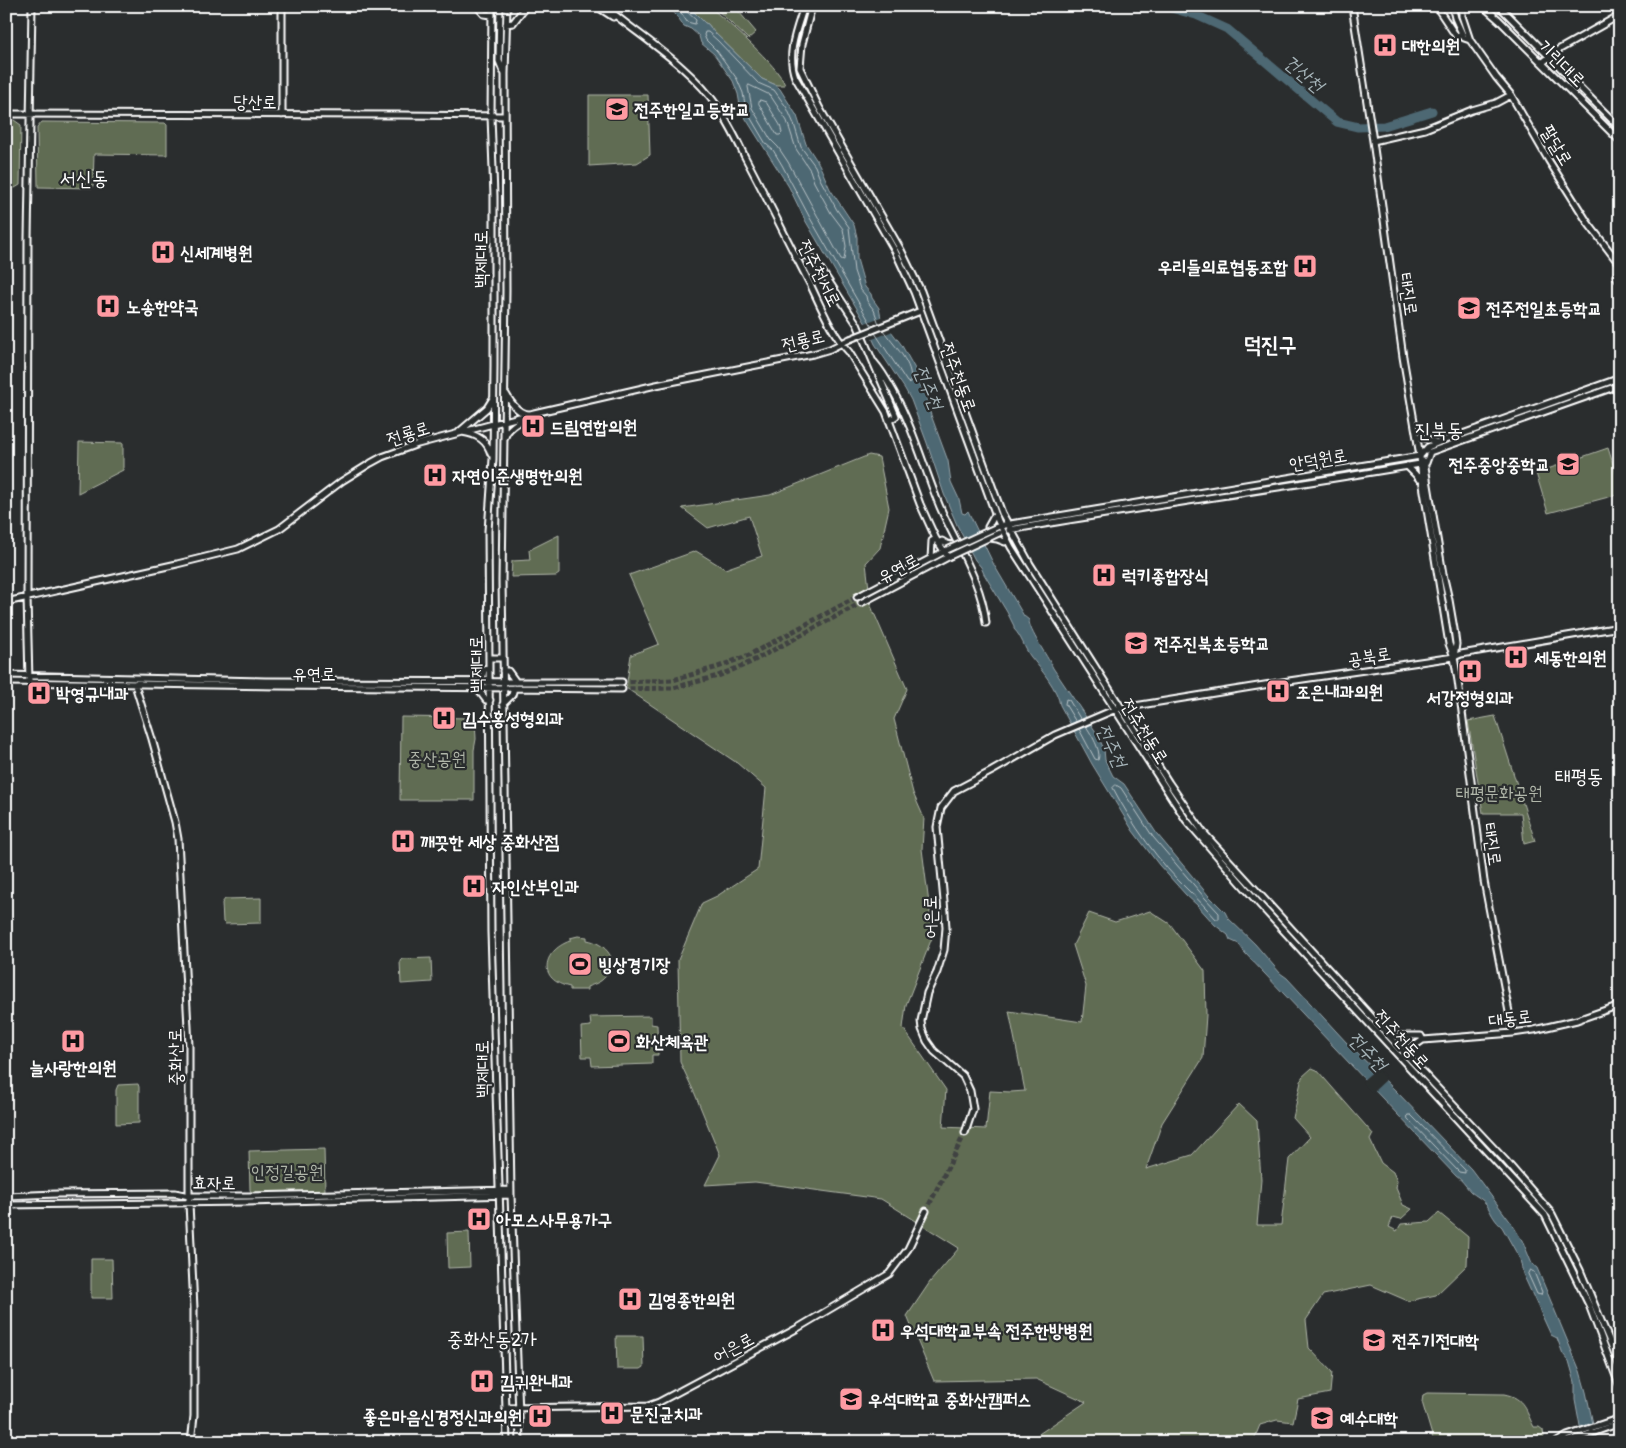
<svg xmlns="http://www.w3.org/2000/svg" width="1626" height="1448" font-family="'Patrick Hand','Poor Story',sans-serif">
	<rect width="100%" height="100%" fill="#2a2d2e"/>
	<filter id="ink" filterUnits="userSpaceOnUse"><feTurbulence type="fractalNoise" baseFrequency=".02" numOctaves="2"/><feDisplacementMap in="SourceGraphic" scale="10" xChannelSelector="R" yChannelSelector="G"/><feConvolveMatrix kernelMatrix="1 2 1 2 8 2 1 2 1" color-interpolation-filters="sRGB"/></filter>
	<g filter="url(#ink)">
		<path fill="#616c53" stroke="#b0b6a9" d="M688,6H709C727,22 778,65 785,85H776L762,79L713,31L708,24L705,23Z
			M713,6H734L756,32L748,39Z
			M589,95H648L650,155L637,163L589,166Z
			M6,120H14L21,125L20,185L15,188H6Z
			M42,122L165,123L167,125V155L94,154L93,186L92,188L38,187L37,128Z
			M79,442L123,443V470L78,493Z
			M1608,448L1620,486V494L1548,513L1536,473Z
			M869,455L879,457L889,508L880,548L866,563L871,606L907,689L894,719L913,793L924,818L922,849L933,935L906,1005L903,1028L946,1090L943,1127L986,1129L990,1091L1011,1092L1025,1091L1009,1011L1082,1022L1086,986L1073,945L1089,913L1115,922L1150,911L1170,924L1205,971L1206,1015L1203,1058L1162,1123L1146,1169L1192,1155L1239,1104L1257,1121L1261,1180L1257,1225H1281L1289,1159L1310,1137L1293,1118L1302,1077L1312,1068L1317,1070L1373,1134L1370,1140L1381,1163L1393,1172L1397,1181L1396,1188L1403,1205L1412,1209L1401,1219L1393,1217L1389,1227L1397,1231L1401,1224L1429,1222L1439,1213L1468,1237L1467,1265L1436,1295L1408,1301L1371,1285L1323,1295L1306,1320L1309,1348L1332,1372L1330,1393L1298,1399L1293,1422L1277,1420L1260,1425L1253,1442H1027L1086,1402L1036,1379L934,1381L907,1316L930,1282L959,1248L881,1199L755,1182L705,1185L720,1155L695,1094L680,1062L678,960L702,903L717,896L758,869L766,788L737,763L626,688L631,655L659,644L629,575L696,551L725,569L762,556L749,516L708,528L682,508L770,495Z
			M559,535V574L556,576L511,577L512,561L530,560L529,550Z
			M1495,716L1535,841L1524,844L1521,813H1483L1468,721Z
			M401,717L475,718L476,739L474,750V800H400Z
			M261,898V923L225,924L223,922L222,903L225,899Z
			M578,936L587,937V940C605,943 622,961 605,977C600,983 594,984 587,987V990H570V987C537,980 542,951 570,941V938Z
			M431,958L432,982L401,984L400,961L402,959Z
			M651,1016V1024L657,1025L658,1055H652V1064L592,1066L591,1057H582L581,1027L591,1026L590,1017Z
			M138,1084L139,1087V1123L116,1124V1090L118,1085Z
			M324,1149L325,1191L252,1193L250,1190L249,1151Z
			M469,1232L470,1267L448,1268L447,1233Z
			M91,1259H112L113,1298H91Z
			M616,1336H643L644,1367L641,1369H617Z
			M1427,1393L1504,1394C1525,1398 1525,1410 1534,1427H1539L1543,1430L1544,1437L1541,1441L1535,1442H1434L1422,1402L1423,1395Z"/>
		<path fill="#4e6873" stroke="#95a4ab" d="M667,6H688L705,23L708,24L713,31L762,79L776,85L780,89L797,116L806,144L819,164L830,189L854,225L857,237V259L865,287L871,294L872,298L879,308L881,318L901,344L915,369V377L920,387L926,394L928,407L948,461L951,482L959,499L962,513L965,514L968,511L994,565L1024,616L1029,620C1029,631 1047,655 1053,668L1096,732L1104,749L1105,760L1113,776L1124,784L1157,834L1208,895L1225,912L1228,918L1255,944L1280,973L1287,978L1347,1043L1397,1092L1471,1169L1512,1224L1523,1242L1532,1264L1537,1268L1580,1371L1586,1392L1597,1442H1583L1575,1399V1382L1569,1361L1563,1354L1557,1338L1551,1335L1523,1274L1520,1259L1502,1227C1495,1221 1492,1215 1488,1207C1484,1199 1475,1196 1470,1191C1465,1185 1462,1180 1456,1176C1385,1102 1316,1027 1245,953L1239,944L1230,940L1228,935L1215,925L1197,905L1186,895L1159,865L1133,831L1092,764L1060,705C1058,690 1041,669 1031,657C1024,648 1022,637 1014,629V626L1007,612L984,574L981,567L975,560L957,525L944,494L927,443L911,400L905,389L875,344L866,324L805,220L789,187L741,111L738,94L733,81L714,54L701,43L699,36L691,29L684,26L677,16Z"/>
		<path fill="#2a2d2e" d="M883,316L893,331L870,340L863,324Z
			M1376,1069L1387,1079L1373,1092L1362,1081Z"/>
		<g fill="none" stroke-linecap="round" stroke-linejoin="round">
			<path stroke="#b8c3c7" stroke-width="1" d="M674,6L682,14L687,22L695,24L696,20L686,11L685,6
				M749,85L770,95L787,121L796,149L810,170L814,182L831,213L843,229L846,246L844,260L841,259L788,162L778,147L771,140L752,108L748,87Z
				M760,100L766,102L780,125L782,133L780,135H777L759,104Z
				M872,326L810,218L782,165L773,150L766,144L746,110L743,93L737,79L717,51L706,40L704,35L705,32H708L718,41L758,83L774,90L787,108L794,124L801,147L815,166L820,179L837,210L849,227L854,271L860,289L866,296L867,301L874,310L879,324
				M875,333L907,382L910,383C915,364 893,345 883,330
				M1076,722L1065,704L1066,699L1069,700L1081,720
				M1079,729L1095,759L1098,760C1102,751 1091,734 1086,726
				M1116,785L1121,788L1153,837L1205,898L1219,913V919H1216C1207,909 1199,900 1189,891C1160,864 1131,823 1113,788Z
				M1408,1115H1411L1414,1118L1465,1170V1173L1459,1172L1408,1119Z
				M1530,1270L1534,1272L1542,1292L1541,1295L1537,1294L1528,1274Z"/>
			<path stroke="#4e6873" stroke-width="9" d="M1164,6L1196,15L1227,29L1337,122L1358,127L1384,126L1432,111"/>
			<path stroke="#3f4243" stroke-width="5" stroke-dasharray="5 2.5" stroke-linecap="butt" d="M622,682L673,680L718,667L749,655L857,597
				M622,689L673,688L718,676L749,663L861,603
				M926,1211L965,1133"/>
			<g stroke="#fff" stroke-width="9">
				<path id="minor" d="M282,6V115
					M477,6L484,14L492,15
					M492,6L491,116L494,196V366L493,459L488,531L491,932L507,1442
					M500,6L499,61L503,71
					M507,6L505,74L506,290L502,581L511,1195L520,1442
					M596,6L613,17
					M604,6C642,38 690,66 718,107C728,123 737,140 745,157C768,200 789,244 811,286C822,309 832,334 849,352L886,412L920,504L936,539L948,557
					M804,6C797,29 786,53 795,77L895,251L914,292L979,469L998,521L1011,547L1186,820L1261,906L1545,1215L1589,1305L1620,1387
					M812,6L802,44L800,68L819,107L901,250L921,291L1002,513L1030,564L1169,783L1203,832L1411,1060L1505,1160L1552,1214L1580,1270L1620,1366
					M1352,6L1373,141L1403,357L1420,456L1422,479L1449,644L1454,657L1458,681L1484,881L1513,1033
					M1436,6L1456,36L1463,35
					M1452,6L1455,18L1464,38L1470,40
					M1462,6V16L1470,40L1496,77L1511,95L1549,161L1588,223L1620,265
					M1483,6L1499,20L1620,141
					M1499,6L1620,128
					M506,24L513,23L526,6
					M1542,63L1558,50L1620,15
					M6,114L400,115L504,116
					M1373,141L1425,129L1472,110L1496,103L1511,95
					M796,258L806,255L814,259L857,324L896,416L889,421
					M1620,271L1616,276L1620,282
					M874,362C882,371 887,380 893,391C913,427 924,468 940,507C956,544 982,582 986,623
					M506,394C511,403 519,414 529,414
					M459,432L487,408L492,400
					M462,432C477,434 487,440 491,454
					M505,437C508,427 519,422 528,417
					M1417,437H1423L1437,443
					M1424,461L1443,574L1449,600L1454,629L1456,644L1454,657
					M1407,466L1415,474L1419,479H1422
					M1004,525L1420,456L1428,447L1437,443L1620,378
					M990,530L988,527L993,518L996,515
					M1009,530C1148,506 1287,487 1426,463L1430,452L1620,385
					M990,537V538L997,539L1005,542L1008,541
					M938,543L942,541L947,544L956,546
					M931,559L932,541L936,539
					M857,597L945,551
					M6,602L177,564L238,549L279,529L342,481L371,463L382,457L418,444L534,413L656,385L813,354L830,349L850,339
					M861,603L950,556
					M489,658H503
					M503,671H508L516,682
					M6,675L265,681L622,682
					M140,679L135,685L152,739L175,822L178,839L189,1046V1203L194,1308V1416L191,1442
					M6,682L277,686L622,689
					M29,682L27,597L28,238L32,6
					M479,682L483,676L484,669H489
					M477,688L486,700H490
					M503,704L512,695L514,688
					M1389,1036H1421L1423,1040
					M1404,1053L1423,1040L1513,1033L1534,1030L1577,1020L1620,1005
					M965,1133L973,1109L970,1091L963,1076L934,1051L927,1041L922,1029L921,1021L927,993L937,972L944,950L946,928L945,912L937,827L941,808L954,791L992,771L1055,735L1116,709L1289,681L1454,657L1461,654L1620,627
					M6,1196L57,1194L175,1193L189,1196H247L511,1190
					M6,1205L247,1202L511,1195
					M506,1408L648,1406L659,1402L796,1329L889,1274L908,1249L926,1211
					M1557,1442L1567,1436L1620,1418
					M1567,1442L1620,1423"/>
			</g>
			<use href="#minor" stroke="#2a2d2e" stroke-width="5"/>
			<g stroke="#fff" stroke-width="9" stroke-linecap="butt">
				<path id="minor-bridge" d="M850,339L918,312
					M947,550L997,527
					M950,556L999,533"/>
			</g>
			<use href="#minor-bridge" stroke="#2a2d2e" stroke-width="5"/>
		</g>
	</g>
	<defs>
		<g id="hospital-square" transform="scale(1.25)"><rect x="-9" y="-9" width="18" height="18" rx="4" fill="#ff9aa2" stroke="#2a2d2e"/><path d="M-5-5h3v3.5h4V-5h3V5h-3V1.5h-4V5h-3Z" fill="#111"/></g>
		<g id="school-square" transform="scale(1.25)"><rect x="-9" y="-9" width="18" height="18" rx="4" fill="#ff9aa2" stroke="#2a2d2e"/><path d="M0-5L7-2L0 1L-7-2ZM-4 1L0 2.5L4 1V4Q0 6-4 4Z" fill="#111"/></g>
		<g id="stadium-square" transform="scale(1.25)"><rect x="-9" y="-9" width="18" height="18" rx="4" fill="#ff9aa2" stroke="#2a2d2e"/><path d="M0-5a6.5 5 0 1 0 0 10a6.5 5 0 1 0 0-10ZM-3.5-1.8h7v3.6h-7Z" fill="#111"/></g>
		<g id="university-square" transform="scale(1.25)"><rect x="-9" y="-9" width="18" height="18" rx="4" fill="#ff9aa2" stroke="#2a2d2e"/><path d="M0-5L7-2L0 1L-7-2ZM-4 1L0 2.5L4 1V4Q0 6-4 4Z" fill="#111"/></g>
	</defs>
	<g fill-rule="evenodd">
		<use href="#hospital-square" x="1385" y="45"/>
		<use href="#school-square" x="617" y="109"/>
		<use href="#hospital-square" x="163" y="252"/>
		<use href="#hospital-square" x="1305" y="266"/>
		<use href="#hospital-square" x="108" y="306"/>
		<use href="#school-square" x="1469" y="308"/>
		<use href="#hospital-square" x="533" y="426"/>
		<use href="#school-square" x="1568" y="464"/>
		<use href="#hospital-square" x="435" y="475"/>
		<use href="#hospital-square" x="1104" y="575"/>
		<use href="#school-square" x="1136" y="643"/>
		<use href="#hospital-square" x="1516" y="657"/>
		<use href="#hospital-square" x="1470" y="671"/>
		<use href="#hospital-square" x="1278" y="691"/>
		<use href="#hospital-square" x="39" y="693"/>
		<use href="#hospital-square" x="444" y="718"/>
		<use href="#hospital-square" x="403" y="841"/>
		<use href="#hospital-square" x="474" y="886"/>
		<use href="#stadium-square" x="580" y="964"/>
		<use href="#hospital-square" x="73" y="1041"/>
		<use href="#stadium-square" x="619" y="1041"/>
		<use href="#hospital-square" x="479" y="1219"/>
		<use href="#hospital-square" x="630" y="1299"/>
		<use href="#hospital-square" x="883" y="1330"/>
		<use href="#university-square" x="1374" y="1340"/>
		<use href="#hospital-square" x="482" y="1381"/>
		<use href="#university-square" x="851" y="1399"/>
		<use href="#hospital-square" x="612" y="1413"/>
		<use href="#hospital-square" x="540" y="1416"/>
		<use href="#university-square" x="1322" y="1418"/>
	</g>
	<g text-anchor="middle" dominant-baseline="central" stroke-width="4.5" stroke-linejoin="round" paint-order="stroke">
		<g font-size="18" font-weight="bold" fill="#fff" stroke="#2a2d2e" text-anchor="start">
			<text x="1402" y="45">대한의원</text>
			<text x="634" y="109">전주한일고등학교</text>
			<text x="180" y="252">신세계병원</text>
			<text x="1288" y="266" text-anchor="end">우리들의료협동조합</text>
			<text x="126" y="306">노송한약국</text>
			<text x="1486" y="308">전주전일초등학교</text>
			<text x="550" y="426">드림연합의원</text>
			<text x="1550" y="464" text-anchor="end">전주중앙중학교</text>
			<text x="452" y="475">자연이준생명한의원</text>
			<text x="1122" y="575">럭키종합장식</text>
			<text x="1154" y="643">전주진북초등학교</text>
			<text x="1534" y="657">세동한의원</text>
			<text x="1296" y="691">조은내과의원</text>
			<text x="56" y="693">박영규내과</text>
			<text x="1470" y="697" text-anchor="middle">서강정형외과</text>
			<text x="462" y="718">김수홍성형외과</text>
			<text x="420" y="841">깨끗한 세상 중화산점</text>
			<text x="492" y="886">자인산부인과</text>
			<text x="598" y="964">빙상경기장</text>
			<text x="636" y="1041">화산체육관</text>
			<text x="73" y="1067" text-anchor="middle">늘사랑한의원</text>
			<text x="496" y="1219">아모스사무용가구</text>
			<text x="648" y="1299">김영종한의원</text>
			<text x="900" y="1330">우석대학교부속 전주한방병원</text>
			<text x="1392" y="1340">전주기전대학</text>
			<text x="500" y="1381">김귀완내과</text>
			<text x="868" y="1399">우석대학교 중화산캠퍼스</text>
			<text x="630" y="1413">문진균치과</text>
			<text x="522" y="1416" text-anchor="end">좋은마음신경정신과의원</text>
			<text x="1340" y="1418">예수대학</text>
		</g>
		<g font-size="18" fill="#fff" stroke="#2a2d2e">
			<text transform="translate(1562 63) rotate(45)">기린대로</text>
			<text x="255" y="101">당산로</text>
			<text transform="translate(1557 145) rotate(59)">팔달로</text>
			<text transform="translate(480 259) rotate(-90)">백제대로</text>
			<text transform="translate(820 273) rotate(63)">전주천서로</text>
			<text transform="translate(1409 294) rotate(82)">태진로</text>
			<text transform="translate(803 340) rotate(-14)">전룡로</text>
			<text transform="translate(959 377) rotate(70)">전주천동로</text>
			<text transform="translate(408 433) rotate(-18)">전룡로</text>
			<text transform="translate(1318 459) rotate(-10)">안덕원로</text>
			<text transform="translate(898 568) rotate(-28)">유연로</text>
			<text transform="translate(1369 656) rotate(-9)">공북로</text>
			<text transform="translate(476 664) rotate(-91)">백제대로</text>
			<text x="314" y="673">유연로</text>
			<text transform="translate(1145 731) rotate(58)">전주천동로</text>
			<text transform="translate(1493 844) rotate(82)">태진로</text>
			<text transform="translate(930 917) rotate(-91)">어은로</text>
			<text transform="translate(1510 1018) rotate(-7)">대동로</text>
			<text transform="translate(1402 1039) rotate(48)">전주천동로</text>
			<text transform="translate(175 1057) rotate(-91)">중화산로</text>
			<text transform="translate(482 1069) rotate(-91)">백제대로</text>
			<text transform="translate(214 1182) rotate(1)">효자로</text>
			<text transform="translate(733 1347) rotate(-28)">어은로</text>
		</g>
		<g font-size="18" fill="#b0b6a9" stroke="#2a2d2e">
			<text x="437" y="758">중산공원</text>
			<text x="1499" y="792">태평문화공원</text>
			<text x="287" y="1171">인정길공원</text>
		</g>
		<g font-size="19" font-style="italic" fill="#a6b4b9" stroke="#2a2d2e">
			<text transform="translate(1304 73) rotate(40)">건산천</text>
			<text transform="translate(929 387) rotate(67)">전주천</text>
			<text transform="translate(1112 745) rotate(65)">전주천</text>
			<text transform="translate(1368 1051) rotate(46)">전주천</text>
		</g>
		<g font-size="20" fill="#fff" stroke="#2a2d2e">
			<text x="84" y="177">서신동</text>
			<text x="1439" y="429">진북동</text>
			<text x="1579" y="775">태평동</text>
			<text x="492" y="1338">중화산동2가</text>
		</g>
		<g font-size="22" font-weight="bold" fill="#fff" stroke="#2a2d2e">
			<text x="1270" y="344">덕진구</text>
		</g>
	</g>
	<rect width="1626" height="1448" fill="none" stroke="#2a2d2e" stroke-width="25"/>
	<rect x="12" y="12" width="1601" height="1423" fill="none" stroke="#fff" stroke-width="2" filter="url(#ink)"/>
</svg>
